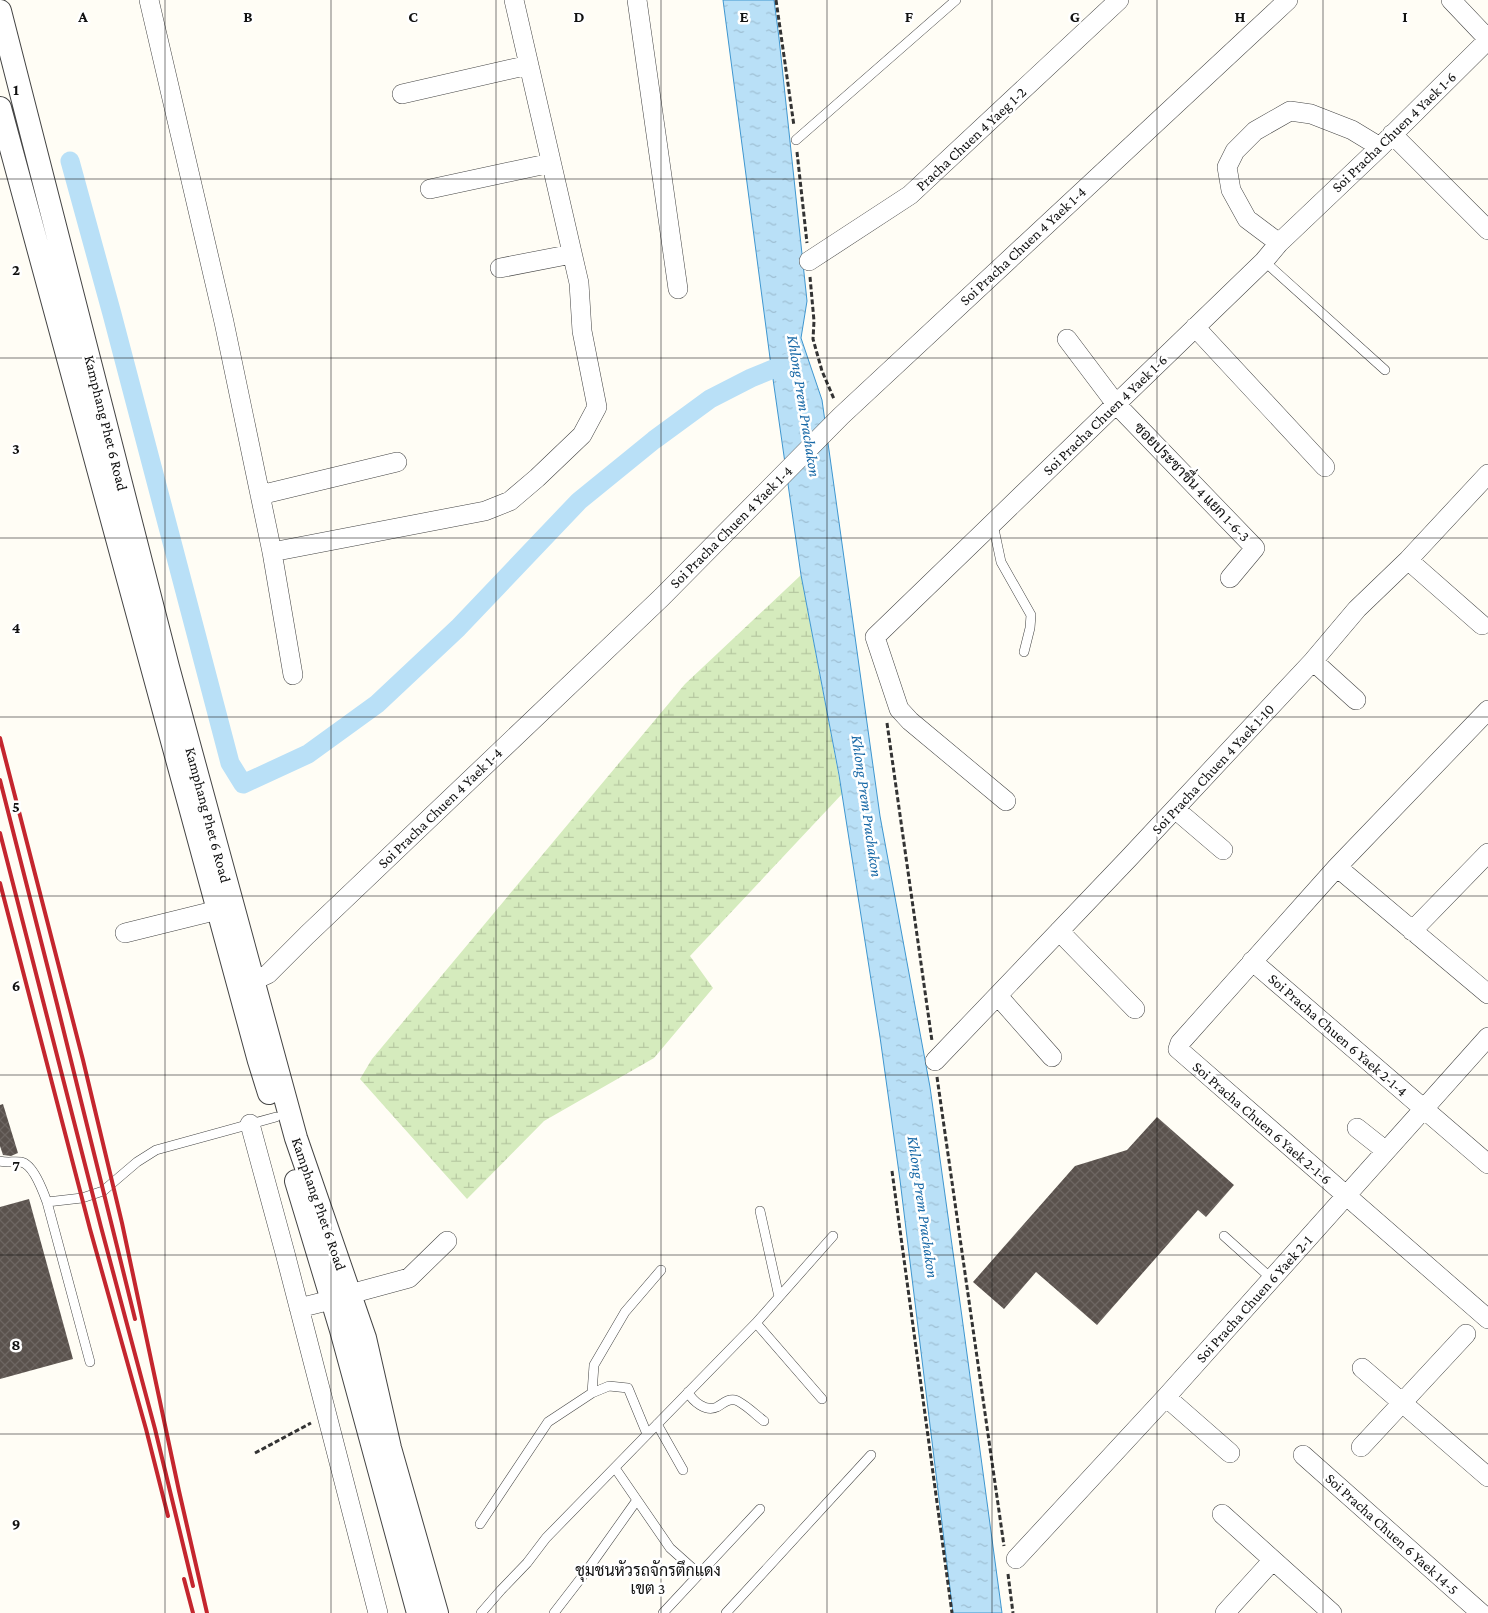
<svg xmlns="http://www.w3.org/2000/svg" width="1488" height="1613" font-family="'Crimson Pro',Sarabun,serif">
	<defs>
		<pattern id="wetland-marsh" width="20" height="14" patternUnits="userSpaceOnUse" patternTransform="scale(1.25)"><rect width="20" height="14" fill="#d5ebbd"/><path d="M1 5h8M5 5V1M11 12h8M15 12V8" fill="none" stroke="#b6c8a1"/></pattern>
		<pattern id="water-ripples" width="26" height="14" patternUnits="userSpaceOnUse" patternTransform="scale(1.25)"><rect width="26" height="14" fill="#b9e0f7"/><path d="M2 4q2-2 4 0t4 0M15 11q2-2 4 0t4 0" fill="none" stroke="#9ebfd3"/></pattern>
		<pattern id="building-cross-hatch" width="8" height="8" patternUnits="userSpaceOnUse" patternTransform="scale(1.25)"><rect width="8" height="8" fill="#5a524d"/><path d="M0 0l8 8M0 8l8-8" fill="none" stroke="#6d6662"/></pattern>
	</defs>
	<rect width="100%" height="100%" fill="#fffdf5"/>
	<path fill="url(#wetland-marsh)" d="M801,575L842,794L690,956L713,988L654,1058L544,1121L467,1199L360,1079L372,1059L685,684Z"/>
	<path fill="url(#water-ripples)" stroke="#3f96cf" d="M723,0H774L779,38L807,301L801,338L822,400L880,816L930,1087L962,1317L1002,1613H953L900,1180L880,1037L839,775L801,575L770,358Z"/>
	<g fill="none" stroke-linecap="round" stroke-linejoin="round">
		<path stroke="#b9e0f7" stroke-width="19" d="M70,161L112,314L230,763L243,784L308,754L377,704L458,628L579,501L654,440L710,399L751,378L795,360"/>
	</g>
	<path fill="url(#building-cross-hatch)" d="M3,1104L18,1153L11,1156L3,1155L0,1146V1105Z
		M1157,1117L1234,1185L1206,1217L1198,1210L1097,1325L1036,1272L1004,1309L973,1282L1075,1166L1127,1150Z
		M29,1199L73,1359L0,1379V1207Z"/>
	<g fill="none" stroke-linecap="round" stroke-linejoin="round">
		<g stroke="#444" stroke-width="10">
			<path id="service" d="M796,140L956,0
				M1264,261L1385,370
				M993,524L1001,562L1031,615L1030,628L1024,652
				M0,1161C7,1163 14,1161 21,1162C33,1164 43,1191 47,1202L82,1198L103,1191L137,1162L156,1150L276,1117
				M47,1202L90,1362
				M760,1211L779,1297
				M1224,1236L1272,1279
				M756,1323L822,1399
				M688,1392C693,1402 706,1412 717,1407C724,1403 727,1399 735,1400C743,1402 757,1416 764,1421
				M592,1393L594,1365L625,1312L661,1270
				M657,1424L683,1470
				M615,1468L670,1548L699,1574
				M480,1524L548,1422L592,1393L609,1386L628,1388L647,1434
				M481,1613L501,1590L527,1563L546,1538L756,1323L833,1236
				M554,1613L588,1569L637,1500
				M663,1613L760,1509
				M726,1613L871,1455"/>
		</g>
		<g stroke="#444" stroke-width="20">
			<path id="minor" d="M149,0L224,322L272,552L293,675
				M637,0L678,289
				M1451,0L1488,39
				M402,94L529,65
				M1392,134L1488,230
				M430,189L551,163
				M1279,243L1247,219L1231,190L1227,167L1235,151L1255,131L1290,111L1311,114L1352,130L1380,147
				M809,261L910,195L1119,0
				M500,268L572,254
				M1195,327L1325,467
				M1067,339L1116,404L1255,548L1230,578
				M260,495L397,462
				M272,552L485,511L510,501L537,478L582,435L597,407L582,331L579,283L514,0
				M1408,560L1482,625
				M1313,661L1356,700
				M1488,710L1337,867L1180,1043L1178,1049L1488,1319
				M1006,801L910,721L899,709L875,637L1264,261L1279,243L1380,147L1488,40
				M1175,809L1223,850
				M1337,867L1488,994
				M1059,931L1135,1009
				M1412,931L1488,853
				M125,933L218,910
				M1252,961L1488,1164
				M239,984L253,981L268,974L307,935L662,597L841,416L1288,0
				M998,996L1052,1057
				M935,1061L1128,859L1313,661L1357,609L1408,560L1488,474
				M250,1124L285,1253L378,1613
				M1357,1128L1386,1151
				M350,1294L409,1278L447,1241
				M299,1308L331,1300
				M1362,1368L1488,1477
				M1166,1397L1230,1453
				M1361,1447L1466,1334
				M1303,1455L1481,1613
				M1222,1514L1332,1613
				M1016,1559L1166,1397L1488,1037
				M1225,1613L1273,1560"/>
		</g>
		<g stroke="#444" stroke-width="24">
			<path id="tertiary" d="M0,11L168,667L296,1138L365,1338L390,1448L437,1613
				M0,108L259,1061L269,1093
				M296,1181L341,1330L418,1613"/>
		</g>
		<path stroke="#333" stroke-width="3" stroke-dasharray="5 2.5" stroke-linecap="butt" d="M776,0L794,126
			M797,152L807,243
			M810,277L814,321L813,339L822,371L834,399
			M887,723L932,1041
			M937,1077L1004,1546
			M892,1171L952,1613
			M255,1453L311,1423
			M1008,1574L1013,1613"/>
		<use href="#service" stroke="#fff" stroke-width="9"/>
		<use href="#minor" stroke="#fff" stroke-width="19"/>
		<use href="#tertiary" stroke="#fff" stroke-width="22"/>
		<path stroke="#c4262e" stroke-width="4" d="M0,738L83,1060L122,1223L179,1491L207,1613
			M0,780L57,1004L135,1319
			M0,833L101,1227L155,1429L193,1586
			M0,883L90,1229L146,1429L168,1516
			M184,1579L193,1613"/>
	</g>
	<path fill="none" stroke="#111" stroke-width="1" stroke-opacity="0.55" d="M165,0V1613M331,0V1613M496,0V1613M661,0V1613M827,0V1613M992,0V1613M1157,0V1613M1323,0V1613M0,179H1488M0,358H1488M0,538H1488M0,717H1488M0,896H1488M0,1075H1488M0,1255H1488M0,1434H1488"/>
	<g text-anchor="middle" dominant-baseline="central" stroke-width="5" stroke-linejoin="round" paint-order="stroke">
		<g font-size="15" fill="#111" stroke="#fff">
			<text transform="translate(1394 132) rotate(-44)">Soi Pracha Chuen 4 Yaek 1-6</text>
			<text transform="translate(971 139) rotate(-43)">Pracha Chuen 4 Yaeg 1-2</text>
			<text transform="translate(1023 246) rotate(-43)">Soi Pracha Chuen 4 Yaek 1-4</text>
			<text transform="translate(1105 415) rotate(-44)">Soi Pracha Chuen 4 Yaek 1-6</text>
			<text transform="translate(106 423) rotate(76)">Kamphang Phet 6 Road</text>
			<text transform="translate(1192 482) rotate(46)">ซอยประชาชื่น 4 แยก 1-6-3</text>
			<text transform="translate(731 527) rotate(-45)">Soi Pracha Chuen 4 Yaek 1-4</text>
			<text transform="translate(1213 769) rotate(-47)">Soi Pracha Chuen 4 Yaek 1-10</text>
			<text transform="translate(440 808) rotate(-44)">Soi Pracha Chuen 4 Yaek 1-4</text>
			<text transform="translate(208 815) rotate(75)">Kamphang Phet 6 Road</text>
			<text transform="translate(1338 1035) rotate(41)">Soi Pracha Chuen 6 Yaek 2-1-4</text>
			<text transform="translate(1262 1123) rotate(41)">Soi Pracha Chuen 6 Yaek 2-1-6</text>
			<text transform="translate(319 1204) rotate(71)">Kamphang Phet 6 Road</text>
			<text transform="translate(1254 1299) rotate(-48)">Soi Pracha Chuen 6 Yaek 2-1</text>
			<text transform="translate(1392 1534) rotate(42)">Soi Pracha Chuen 6 Yaek 14-5</text>
		</g>
		<g font-size="16" font-style="italic" fill="#1768a6" stroke="#fff">
			<text transform="translate(804 406) rotate(81)">Khlong Prem Prachakon</text>
			<text transform="translate(867 806) rotate(82)">Khlong Prem Prachakon</text>
			<text transform="translate(923 1207) rotate(82)">Khlong Prem Prachakon</text>
		</g>
		<g font-size="16" fill="#111" stroke="#fff">
			<text x="648" y="1570">ชุมชนหัวรถจักรตึกแดง<tspan x="648" dy="18">เขต 3</tspan></text>
		</g>
	</g>
	<g font-size="16" text-anchor="middle" font-weight="bold" fill="#111" stroke="#fff" stroke-width="5" stroke-linejoin="round" paint-order="stroke">
		<text x="83" y="22">A</text>
		<text x="248" y="22">B</text>
		<text x="413" y="22">C</text>
		<text x="579" y="22">D</text>
		<text x="744" y="22">E</text>
		<text x="909" y="22">F</text>
		<text x="1075" y="22">G</text>
		<text x="1240" y="22">H</text>
		<text x="1405" y="22">I</text>
		<text x="16" y="95">1</text>
		<text x="16" y="275">2</text>
		<text x="16" y="454">3</text>
		<text x="16" y="633">4</text>
		<text x="16" y="812">5</text>
		<text x="16" y="991">6</text>
		<text x="16" y="1171">7</text>
		<text x="16" y="1350">8</text>
		<text x="16" y="1529">9</text>
	</g>
</svg>
